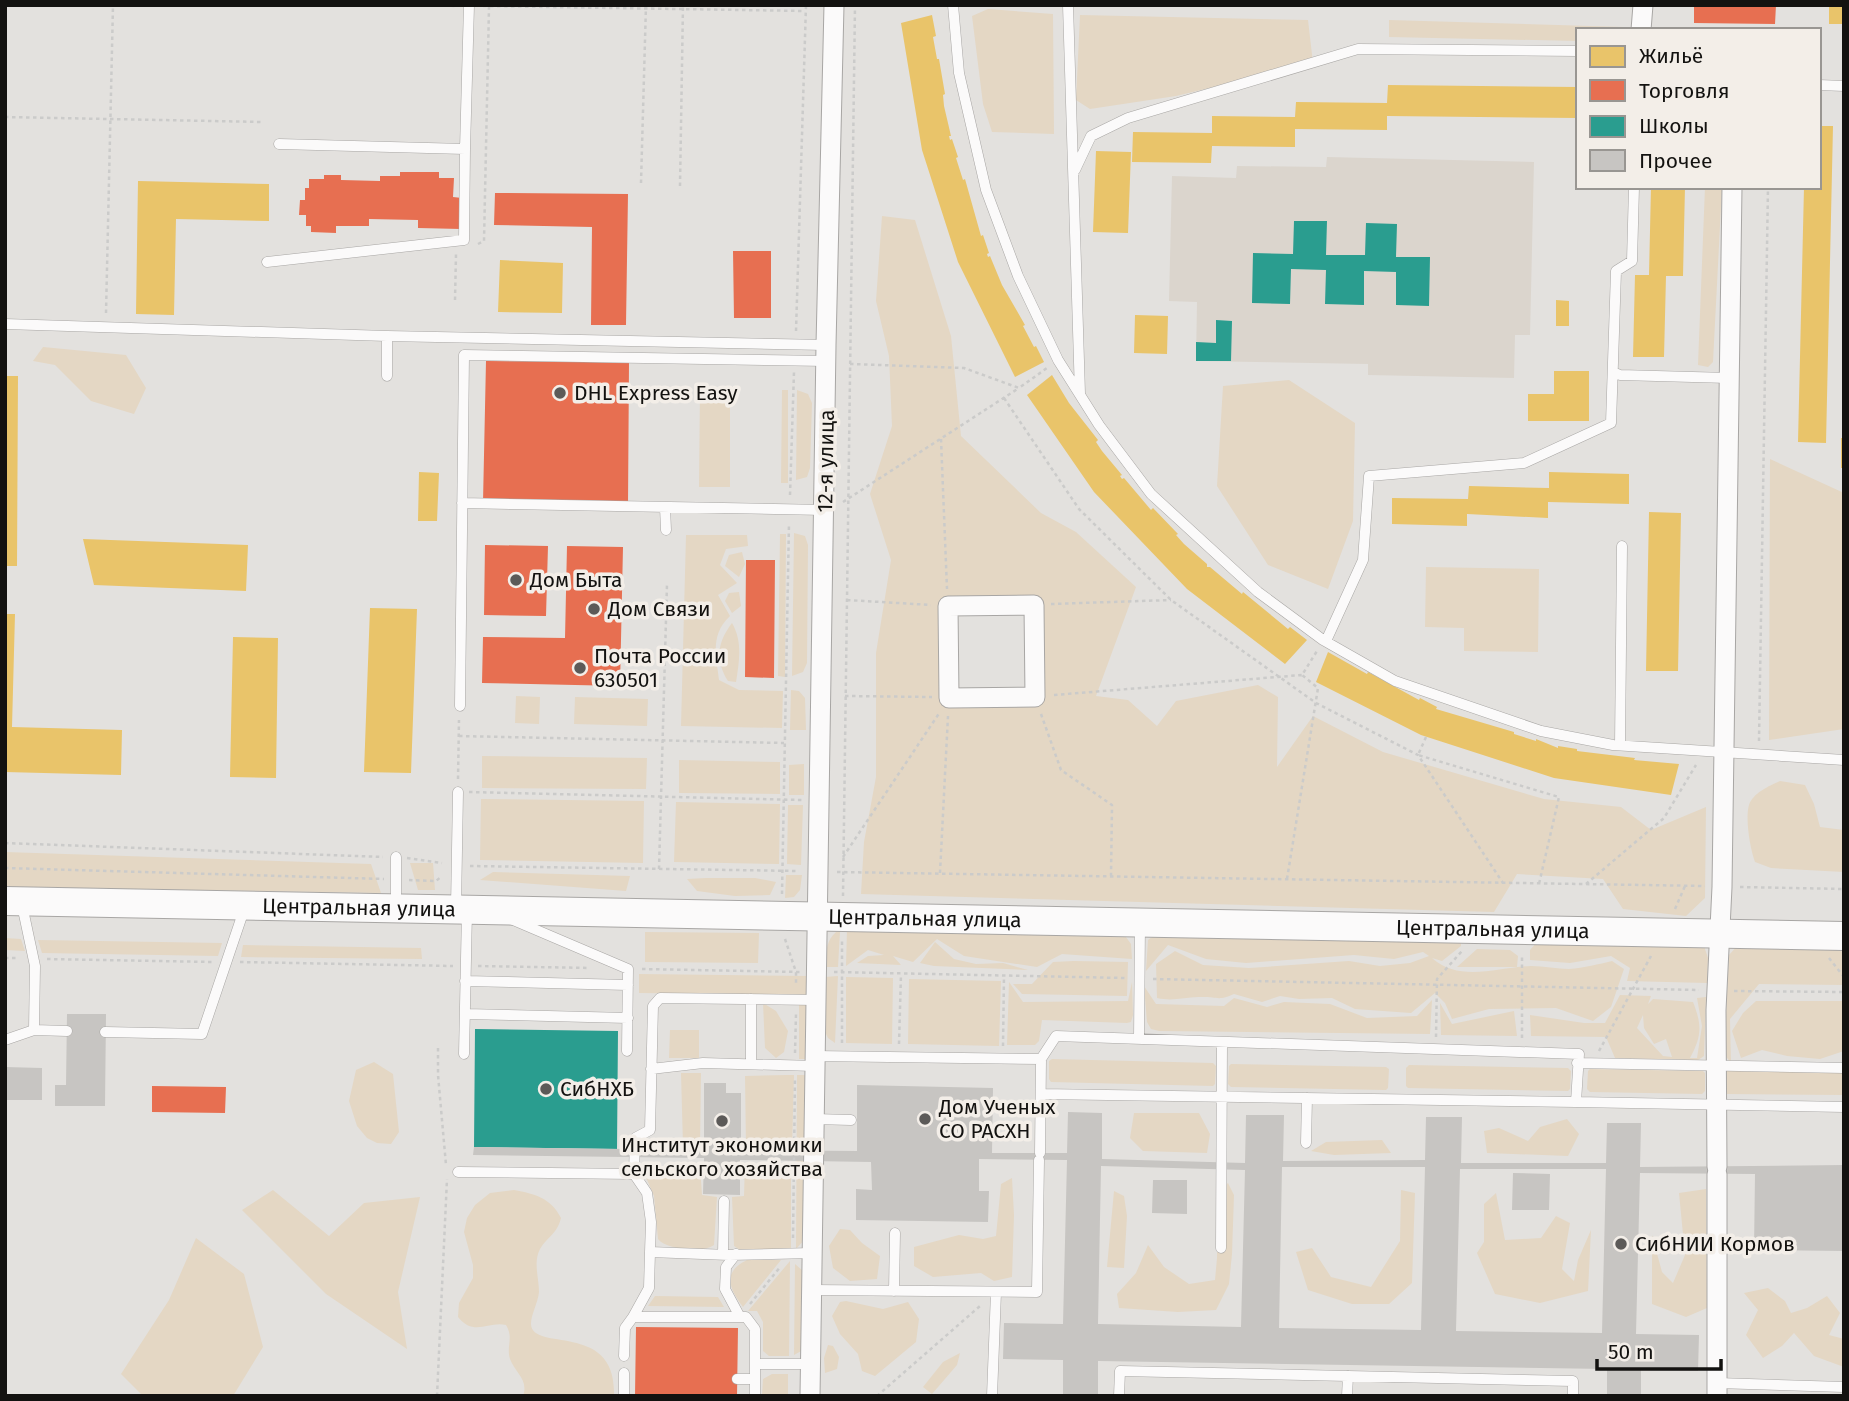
<svg xmlns="http://www.w3.org/2000/svg" width="1849" height="1401" font-family="'Fira Sans',sans-serif">
	<rect width="100%" height="100%" fill="#e3e1de"/>
	<path fill="#dbd5cd" d="M1327,157L1534,162L1530,335H1515L1514,378L1368,375V364L1196,361L1197,302L1169,301L1172,176L1236,178L1237,166L1326,167Z"/>
	<path fill="#e4d7c4" fill-rule="evenodd" d="M988,9L1053,14L1054,134L992,132L983,104L972,16Z
		M1080,15L1308,20L1313,63L1176,96L1090,109L1076,100Z
		M1389,20L1624,27V30H1578V41L1389,37Z
		M1705,187H1722L1713,362L1708,367L1698,365Z
		M882,216L915,220L951,336L961,436L1041,513L1076,532L1136,587L1096,696L1128,700L1157,726L1176,701L1258,685L1278,697L1277,767L1313,716L1383,752L1544,799L1621,807L1651,830L1706,807L1705,898L1686,916L1623,909L1603,879L1517,874L1494,912L861,894L864,842L876,777V653L891,560L870,494L892,426L889,356L876,301ZM948,606H1034L1035,696L949,698Z
		M43,347L126,355L146,388L134,414L91,401L55,365L33,361Z
		M1289,380L1355,423L1353,521L1328,589L1268,565L1217,486L1223,386Z
		M700,388H730V487H699Z
		M782,390H788V483H781Z
		M797,390L808,394L812,403L810,468L807,477L796,480Z
		M1770,459L1844,493V729L1769,740Z
		M794,533L805,536L808,545L807,663L803,672L792,676Z
		M780,534H786L785,677L778,676Z
		M686,535H747L748,546L726,549L720,565L737,583L718,595L730,616C710,635 716,655 719,680L739,690L783,691L782,728L681,726Z
		M742,552L745,564L739,577L725,566L729,555Z
		M1426,567L1539,569L1538,652L1464,651V628L1425,627Z
		M739,592L741,606L732,613L725,601L729,593Z
		M732,623C743,642 739,662 736,682L728,681C715,660 717,643 732,623Z
		M791,690L799,691L805,698L806,730H790Z
		M516,696L540,697L539,724L515,723Z
		M575,697L648,699L647,726L574,724Z
		M482,756L647,758L646,789L482,788Z
		M679,760L780,762V794L679,793Z
		M804,764V795H789V765Z
		M1780,781L1805,785L1814,804L1820,827L1844,830V872L1771,868L1755,862C1750,849 1745,818 1749,805C1753,793 1769,786 1780,781Z
		M481,799L644,801L643,863L480,860Z
		M676,802L780,804L779,864L674,862Z
		M788,805H803L801,865L787,864Z
		M5,852L371,864L381,893L5,887Z
		M410,863H433L435,890H418Z
		M493,872L630,876L626,891L480,880Z
		M786,875H802L800,890L794,897L785,898Z
		M706,878H755L776,882L770,895L735,896L697,891L687,879Z
		M847,929L1123,933L1131,944L1132,959L1062,954L1037,967L964,956L937,939L913,962L893,956L901,965L857,963L868,956L884,955L868,950L846,966Z
		M645,932L759,933L758,963L645,962Z
		M836,932H840L838,967H826C826,954 825,942 836,932Z
		M1156,934L1461,940V946L1442,961L1432,958C1460,983 1498,967 1531,966C1544,966 1557,969 1569,969C1584,968 1599,964 1612,961L1624,969L1611,1007L1593,1021L1556,1008L1489,1009L1452,1019L1445,1003L1435,993L1411,1013L1355,1009L1332,998L1299,999L1280,996L1262,1002L1234,994C1219,1001 1218,997 1202,997C1186,996 1175,1002 1157,998L1156,964L1175,951L1203,965L1249,968L1349,961L1380,966L1410,963L1429,956L1423,952L1394,959L1354,955L1246,963L1206,959L1168,945L1146,971L1148,940Z
		M5,938L21,939L25,951L5,950Z
		M38,940L222,943L218,956L42,953Z
		M1538,941L1704,946L1708,958L1707,983L1627,981L1630,968L1611,956L1570,963L1530,960V950Z
		M935,942L954,959L976,964L1003,963L1028,970L934,966L920,963Z
		M243,945L421,948L422,959L241,957Z
		M1738,945H1818L1844,952V985L1759,984L1730,1019L1731,1063L1724,1054L1729,955Z
		M1477,949L1510,950L1518,956L1517,967H1457Z
		M1074,961L1128,962L1127,996L1022,994L1013,984H1032L1053,962Z
		M639,974L809,976L808,995L639,993Z
		M838,976L835,1043L828,1038L824,1030L825,977Z
		M846,977L893,978L892,1044L846,1043Z
		M909,979L1001,981L999,1046L908,1044Z
		M1009,982L1023,1002L1128,1001L1132,982L1133,1015L1131,1022L1127,1023L1042,1020L1039,1041L1035,1045H1007Z
		M1144,986L1156,1004L1224,1006L1234,998L1267,1007L1284,1002L1330,1004L1367,1018L1417,1016L1432,1000L1430,1034L1159,1031L1151,1029L1147,1022Z
		M1620,995L1651,996L1648,1004L1653,999L1693,1002C1702,1025 1702,1036 1690,1058H1697L1702,1026L1697,998L1706,997L1704,1056L1698,1060L1615,1058L1606,1037L1531,1036L1530,1015L1584,1023H1605ZM1643,1015L1644,1028L1654,1044L1666,1039L1672,1057L1663,1056L1637,1028Z
		M1756,1001H1844V1051L1820,1059L1787,1056L1762,1050L1741,1058L1732,1031L1743,1013Z
		M763,1003L776,1011L788,1031L784,1052L776,1058L765,1048Z
		M799,1003H809L808,1059H799Z
		M1440,1003L1452,1024L1514,1011L1517,1036L1441,1035Z
		M670,1030H699V1058H669Z
		M1052,1059L1213,1063L1216,1066L1215,1084L1213,1086L1051,1082L1049,1079V1061Z
		M374,1062L393,1074L399,1132L391,1144L377,1143L367,1138L357,1126L349,1101L356,1070Z
		M1231,1064L1386,1067L1389,1069L1388,1088L1386,1090L1231,1087L1228,1084L1229,1066Z
		M1409,1065L1568,1068L1571,1071L1570,1089L1568,1091L1408,1088L1406,1086V1068Z
		M1590,1069L1703,1071L1705,1073V1091L1702,1094L1590,1092L1587,1089L1588,1071Z
		M1725,1071L1844,1072V1095L1725,1094Z
		M681,1073H701L700,1147L683,1146Z
		M788,1075H794L792,1148H746L745,1076Z
		M797,1075H808L805,1239L796,1249Z
		M1134,1113H1199L1210,1134L1207,1153L1143,1151L1130,1138Z
		M1567,1119L1579,1134L1568,1156L1487,1153L1484,1131L1499,1128L1528,1141L1540,1127Z
		M1382,1140L1391,1153L1334,1155L1311,1151L1326,1142Z
		M745,1164L791,1166V1250H740L734,1246L732,1197L744,1196Z
		M700,1166L702,1195L717,1197L714,1245C704,1253 666,1250 658,1239L654,1196L642,1168Z
		M1012,1178L1014,1215L1012,1277L994,1281L981,1273L933,1277L914,1266V1247L959,1235L983,1239L996,1236L1001,1184Z
		M1228,1183L1234,1195L1232,1254L1229,1284L1216,1310L1178,1312L1119,1308L1117,1294L1136,1273L1148,1245L1164,1267L1189,1284L1215,1280L1217,1258L1218,1192Z
		M1706,1189L1707,1308L1686,1317L1652,1304V1235L1662,1272L1673,1283L1685,1255L1679,1193Z
		M273,1190L329,1236L364,1203L420,1197L398,1292L407,1349L326,1294L242,1210Z
		M514,1190C535,1194 551,1198 561,1218C557,1234 548,1236 540,1249C533,1262 539,1278 539,1292C538,1303 531,1314 531,1324C532,1353 617,1320 614,1396H523C529,1379 515,1373 510,1359C506,1346 514,1338 506,1325C488,1321 474,1337 458,1317L459,1303L473,1278V1265L464,1232L467,1218L475,1205L490,1193Z
		M1401,1190L1415,1193L1412,1283L1389,1304H1352L1308,1290L1296,1252L1312,1248L1331,1277L1371,1287L1400,1241Z
		M1114,1191L1124,1196L1127,1216L1124,1268L1107,1267Z
		M1496,1193L1505,1240L1541,1238L1556,1216L1570,1223L1562,1269L1574,1281L1578,1260L1591,1230L1588,1291L1540,1303L1495,1294L1477,1253L1484,1242V1204Z
		M840,1229L850,1230L862,1243L880,1256L877,1279L850,1281L833,1268L829,1246Z
		M196,1238L244,1274L263,1347L233,1396H143L121,1374L169,1300Z
		M747,1260H781L743,1307C730,1289 721,1273 747,1260Z
		M790,1261L789,1356H769L763,1351V1322L757,1311H748Z
		M795,1264L803,1271V1350L794,1355Z
		M1768,1288L1785,1301L1791,1313L1807,1308L1827,1296L1840,1313L1829,1335L1844,1339V1367L1814,1356L1794,1333L1782,1346L1763,1358L1746,1335L1758,1310L1744,1293Z
		M655,1296L718,1297L724,1307L648,1306Z
		M846,1301L883,1309L908,1302L919,1319L916,1342L875,1376L862,1371L858,1354L840,1334L832,1316L840,1302Z
		M828,1345L833,1346L839,1357L837,1369L825,1373L824,1358Z
		M960,1353L957,1365L932,1394L923,1387L943,1362Z
		M772,1374H788V1396H762L763,1379Z"/>
	<path fill="#e9c46a" d="M1829,5H1844V24H1829Z
		M932,15L936,36L933,37L937,59H939L945,94L943,95L944,106L951,136H949L950,140L952,139L958,157L956,158L963,180L965,179L981,236L983,235L989,253L987,254L988,257L990,256L1002,285L1025,325L1023,326L1034,347L1036,346L1044,362L1015,377L958,262L922,150L901,23Z
		M1388,85L1578,87V118L1387,116V130L1295,129V147L1212,146L1211,163L1132,162L1133,132L1212,133V116L1295,117L1296,102L1387,103Z
		M1819,126H1833L1826,443L1798,442L1804,187H1819Z
		M1096,151L1131,152L1128,233L1093,232Z
		M138,181L269,184V221L176,219L174,315L136,314Z
		M1651,187H1685L1683,276H1666L1664,357H1633L1635,275H1649Z
		M500,260L563,263L562,313L498,312Z
		M1556,300L1569,301V326H1556Z
		M1135,315L1168,316L1167,354L1134,353Z
		M1554,371H1589V421H1528V394H1554Z
		M1052,375L1069,403L1098,440L1096,442L1102,451L1122,475L1120,476L1122,479L1124,478L1151,510L1153,508L1178,534L1176,535L1184,544L1207,564V567H1210L1242,594L1243,592L1288,629L1290,627L1307,640L1285,664L1187,589L1094,492L1027,395Z
		M5,376H18L17,566H5Z
		M1841,438H1844V468H1841Z
		M419,472L439,473L437,521H418Z
		M1549,472L1629,474V504L1548,502V518L1467,514V526L1392,524V498L1468,499L1469,486L1549,488Z
		M1649,512L1681,513L1678,671H1646Z
		M83,539L248,545L246,591L94,585Z
		M370,608L417,609L411,773L364,772Z
		M5,614H15L12,727L122,730L121,775L5,772Z
		M233,637L278,638L276,778L230,777Z
		M1328,652L1367,674L1368,672L1419,700L1420,698L1437,707L1436,709L1514,732V734L1536,741V739L1558,748V746L1577,749V751L1635,758L1634,760L1679,764L1671,795L1554,778L1421,735L1316,682Z"/>
	<path fill="#e76f51" d="M1694,5H1776L1775,24L1694,23Z
		M400,172H439V178H454L453,197L462,198L461,229L418,228V220L369,219V226H336V233L311,232V226H306V215H299L300,200H305V188H309V179H324V175H341V180L380,181V176H400Z
		M495,193L628,194L626,325H591L592,227L494,225Z
		M733,251H771V318H734Z
		M486,361L629,362L628,504L483,502Z
		M485,545L548,546L546,616L484,615Z
		M567,546L623,547L620,686L482,683L483,637L565,638Z
		M746,560H775L774,678L745,677Z
		M152,1086L226,1087L225,1113L152,1112Z
		M636,1327L738,1328L737,1396H635Z"/>
	<path fill="#2a9d8f" d="M1294,221H1327L1326,255H1365L1366,223L1397,224L1396,257H1430L1429,306L1396,305V272L1364,271V305L1325,304L1326,270L1291,269L1290,304L1252,303L1253,253L1293,254Z
		M1216,320L1232,321L1231,361H1196V342L1216,343Z
		M475,1029L618,1031L617,1149L474,1147Z"/>
	<path fill="#c7c5c2" fill-rule="evenodd" d="M67,1014H106L105,1106H55V1085H66Z
		M5,1067L42,1068V1100H5Z
		M704,1083H726V1093H741V1150L857,1151V1085L993,1088L992,1153H1067L1068,1112L1102,1113V1159L1245,1163L1246,1115H1284L1283,1161L1425,1160L1426,1117H1462L1461,1163H1606L1607,1123H1641L1640,1167L1844,1165V1251L1754,1250L1755,1174L1640,1173L1636,1334L1699,1335L1698,1371L1641,1370V1396H1607V1369L1098,1361V1396H1063V1360L1003,1359L1004,1323L1063,1324L1067,1160L979,1159V1191H989L988,1222L856,1220V1189L872,1190L871,1162L740,1160V1195L703,1194L704,1158L473,1155L474,1147L704,1150ZM1101,1166L1245,1170L1241,1327L1098,1324ZM1282,1167H1425L1421,1330L1279,1328ZM1460,1169H1606L1602,1333L1456,1331Z
		M1513,1173L1550,1174L1549,1210H1512Z
		M1153,1180H1187V1214L1152,1213Z"/>
	<g fill="none" stroke-linecap="round" stroke-linejoin="round">
		<g stroke="#a8a6a4" stroke-width="11">
			<path id="lane" d="M953,5L959,73L986,190L1018,276L1058,360L1099,425L1151,494L1258,592L1323,640L1395,681L1541,731L1613,745L1844,760
				M1068,5L1080,394
				M1819,85L1844,86
				M279,144L465,149L469,5
				M1075,170L1091,136L1128,118L1358,49L1578,51
				M267,262L464,240L465,149
				M5,324L387,336L826,345
				M387,336V376
				M1613,372L1620,375L1729,378
				M462,503L825,510
				M665,507L666,530
				M1326,641L1363,560L1369,476L1524,463L1611,423L1616,271L1632,261L1634,187
				M460,706L464,355L827,361
				M1620,745L1622,546
				M396,857V905
				M22,905L35,966L34,1030L67,1031
				M456,907L458,792
				M513,920L628,969L627,1051
				M465,981L628,985
				M751,999V1064
				M465,1014L628,1018
				M105,1032L202,1034L245,907
				M1139,1039L1140,924
				M5,1040L34,1030
				M464,1054L467,911
				M815,1056L1041,1059L1040,1153
				M1577,1063L1844,1068
				M651,1069L703,1063L815,1066
				M1041,1094L1576,1102L1579,1054L1056,1036L1041,1059
				M1576,1102L1844,1107
				M814,1119L851,1120
				M1306,1143L1307,1098
				M458,1172L634,1174L647,1193L651,1222L650,1252L729,1255L812,1253
				M634,1174L635,1138L650,1130L653,1006L660,998L816,1000
				M1221,1248L1222,1042
				M723,1254L724,1201
				M736,1254L726,1267L725,1289L740,1317
				M812,1290L1037,1292L1039,1160
				M894,1291L895,1233
				M633,1317L649,1288L650,1252
				M624,1356L625,1328L633,1317H746L755,1329V1364
				M737,1379H755
				M1717,1383L1844,1387
				M624,1396V1373
				M755,1396V1364H811
				M992,1396L996,1292
				M1119,1396L1120,1371L1573,1381V1396
				M1347,1396L1348,1376"/>
		</g>
		<g stroke="#a8a6a4" stroke-width="21">
			<path id="street" d="M1641,30L1643,5
				M1034,605L1035,697L949,698L948,606Z
				M1717,1167L1716,1010L1722,887L1732,187
				M1717,1174V1396
				M810,1396L826,345L834,5"/>
		</g>
		<g stroke="#a8a6a4" stroke-width="30">
			<g id="secondary">
				<path id="s1" d="M5,901L1844,936"/>
			</g>
		</g>
		<path stroke="#cbcbca" stroke-width="2.5" stroke-dasharray="3.5 3.5" stroke-linecap="butt" d="M430,5L455,6
			M483,6L805,11
			M5,117L263,122
			M641,183L646,5
			M680,186L683,5
			M478,244L484,241L489,7
			M455,300L456,254
			M106,313L113,5
			M796,331L806,5
			M850,364L964,368L1019,388L1047,368
			M1004,398L1079,509L1171,600L1316,703L1418,755L1503,883
			M941,439L947,589
			M790,495L794,372
			M843,502L1019,388
			M847,600L931,605
			M1051,604L1171,600
			M1054,695L1302,675
			M845,696L932,697
			M1041,714L1061,770L1112,805L1111,876
			M459,736L784,743
			M1426,737L1418,755L1559,797L1539,884
			M1759,741L1768,187
			M458,779L459,720
			M469,792L802,800
			M5,843L383,857
			M843,857L940,712
			M407,858L442,863
			M470,866L799,871
			M5,868L384,879
			M659,869L667,584
			M837,872L1705,886
			M940,873L948,716
			M1287,879L1318,688L1302,675L1317,651
			M409,880L436,881L442,876
			M1586,884L1664,818L1696,765
			M1740,887L1844,889
			M782,894L789,523
			M843,896L855,5
			M1675,909L1685,886
			M785,939L796,972V986
			M5,958H19
			M1829,958L1844,977
			M47,959L212,962
			M240,962L453,966
			M478,966L590,968
			M642,969L800,972
			M834,972L1125,978
			M1153,979L1699,990
			M1734,991L1844,992
			M1436,1037L1437,979L1462,951
			M1522,1038V954
			M842,1043V938
			M899,1044L901,974
			M1003,1046L1004,976
			M438,1048V1075L446,1165
			M1599,1051L1651,956
			M795,1053L796,1014
			M793,1238L795,1077
			M750,1304L781,1266
			M437,1396L447,1179
			M877,1396L980,1306"/>
		<use href="#lane" stroke="#fbfafa" stroke-width="10"/>
		<use href="#street" stroke="#fbfafa" stroke-width="19"/>
		<use href="#secondary" stroke="#fbfafa" stroke-width="28"/>
	</g>
	<g fill="#5c5a58" stroke="#f3eee8" stroke-width="2.5">
		<circle cx="560" cy="393" r="7"/>
		<circle cx="516" cy="580" r="7"/>
		<circle cx="594" cy="609" r="7"/>
		<circle cx="580" cy="668" r="7"/>
		<circle cx="546" cy="1089" r="7"/>
		<circle cx="925" cy="1119" r="7"/>
		<circle cx="722" cy="1121" r="7"/>
		<circle cx="1621" cy="1244" r="7"/>
	</g>
	<g text-anchor="middle" dominant-baseline="central" stroke-width="7" stroke-linejoin="round" paint-order="stroke">
		<g font-size="21" fill="#131210" stroke="#f3eee8" text-anchor="start">
			<text x="574" y="393">DHL Express Easy</text>
			<text x="530" y="580">Дом Быта</text>
			<text x="608" y="609">Дом Связи</text>
			<text x="594" y="656">Почта России<tspan x="594" dy="24">630501</tspan></text>
			<text x="560" y="1089">СибНХБ</text>
			<text x="939" y="1107">Дом Ученых<tspan x="939" dy="24">СО РАСХН</tspan></text>
			<text x="722" y="1145" text-anchor="middle">Институт экономики<tspan x="722" dy="24">сельского хозяйства</tspan></text>
			<text x="1635" y="1244">СибНИИ Кормов</text>
		</g>
		<g font-size="21" fill="#131210" stroke="#f3eee8">
			<text transform="translate(826 461) rotate(-89)">12-я улица</text>
			<text stroke="none"><textPath href="#s1" startOffset="354">Центральная улица</textPath></text>
			<text stroke="none"><textPath href="#s1" startOffset="920">Центральная улица</textPath></text>
			<text stroke="none"><textPath href="#s1" startOffset="1488">Центральная улица</textPath></text>
		</g>
	</g>
	<rect width="1849" height="1401" fill="none" stroke="#131210" stroke-width="14"/>
	<rect x="1576" y="28" width="245" height="161" fill="#f3eee8" stroke="#999692" stroke-width="2"/>
	<rect x="1590" y="46" width="35" height="21" fill="#e9c46a" stroke="#999692" stroke-width="2"/>
	<text x="1639" y="63" font-size="21" fill="#131210">Жильё</text>
	<rect x="1590" y="80" width="35" height="21" fill="#e76f51" stroke="#999692" stroke-width="2"/>
	<text x="1639" y="98" font-size="21" fill="#131210">Торговля</text>
	<rect x="1590" y="116" width="35" height="21" fill="#2a9d8f" stroke="#999692" stroke-width="2"/>
	<text x="1639" y="133" font-size="21" fill="#131210">Школы</text>
	<rect x="1590" y="150" width="35" height="21" fill="#c7c5c2" stroke="#999692" stroke-width="2"/>
	<text x="1639" y="168" font-size="21" fill="#131210">Прочее</text>
	<path d="M1597 1359v10h124v-10" fill="none" stroke="#131210" stroke-width="3.5"/>
	<text x="1608" y="1359" font-size="21" fill="#131210" stroke="#f3eee8" stroke-width="5" paint-order="stroke">50 m</text>
</svg>
